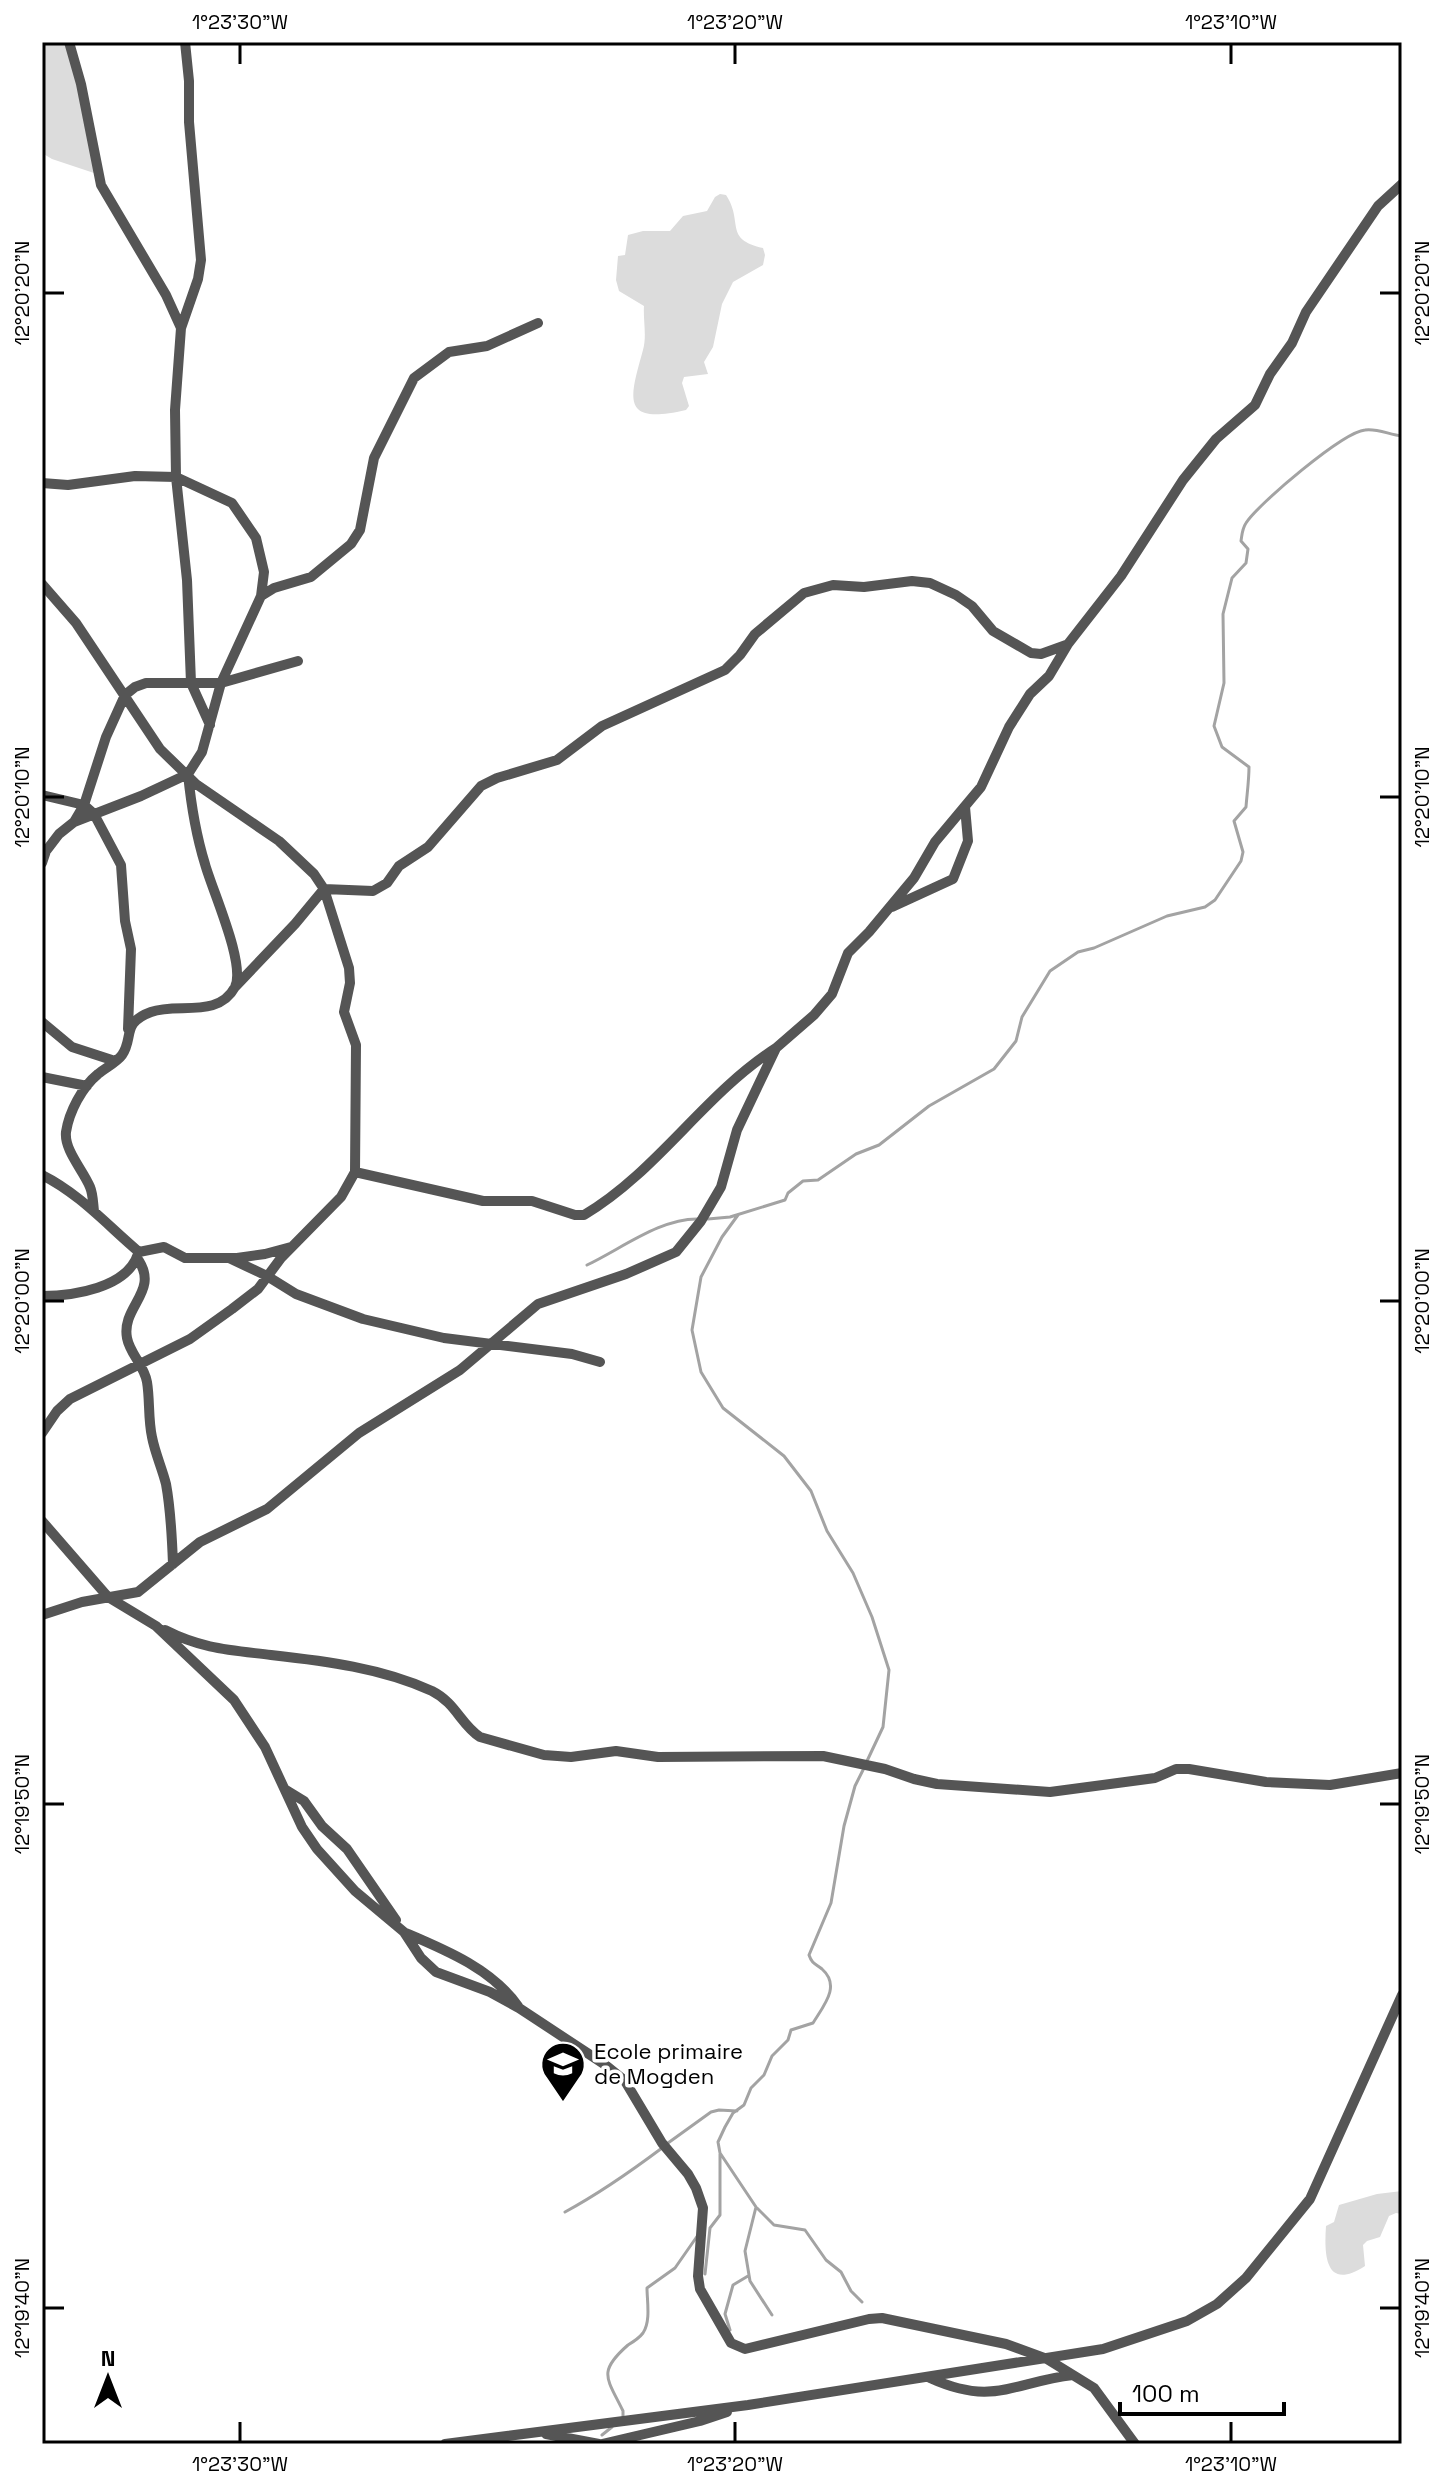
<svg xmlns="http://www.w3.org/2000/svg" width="1444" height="2486" font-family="'Space Grotesk',sans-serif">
	<rect width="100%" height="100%" fill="#fff"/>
	<path fill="#dcdcdc" d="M42,42H69L97,174L52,159L42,153Z
		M720,194L726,195C744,222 723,239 763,248L765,255L763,265L733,282L722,304L713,347L704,362L708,374L684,377L682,383L689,406L686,410C621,425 629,400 643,350C647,336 643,320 644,306L619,291L616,280L618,256L625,255L628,235L643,231H670L683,216L707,211L715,197Z
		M1402,2191V2214L1396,2213L1389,2216L1380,2237L1367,2241L1363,2245L1365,2266C1325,2292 1324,2255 1326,2226L1334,2222L1339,2205L1377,2194Z"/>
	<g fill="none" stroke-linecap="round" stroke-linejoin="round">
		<path stroke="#a3a3a3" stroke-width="3" d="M738,1215L722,1237L701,1277L692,1330L701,1372L723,1408L784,1456L811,1491L827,1531L853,1573L872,1617L889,1670L883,1727L867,1761
			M708,1219L730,1217L785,1200L788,1193L803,1181L818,1180L856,1154L879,1145L929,1106L994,1069L1016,1041L1022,1017L1050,971L1078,952L1094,948L1167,916L1205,907L1215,900L1241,861L1243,852L1234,821L1246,807C1247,794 1249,780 1249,767L1222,747L1214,726L1224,683L1223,614L1232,578L1246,563L1248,549L1241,541C1242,535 1242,529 1246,523C1258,504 1343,432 1365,430C1377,428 1390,435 1402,436
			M587,1265C621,1249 662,1217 700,1219
			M668,2143L711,2112L719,2110L737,2111
			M757,2208L774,2225L805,2230L826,2260L841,2272L851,2291L862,2302
			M565,2212C600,2193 630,2172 662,2148
			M705,2274L710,2228L720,2215V2154
			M772,2315L750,2281L745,2251L756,2207L720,2153L718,2142L725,2127L733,2113L744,2105L751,2088L764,2075L772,2056L788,2040L791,2030L813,2023C824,2005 841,1986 822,1969C816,1964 812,1964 809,1955L831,1903L844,1826L855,1786L864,1768
			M730,2330L725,2314L733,2285L748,2276
			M623,2417V2411C607,2378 597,2372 628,2345C633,2342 640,2337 643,2333C651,2321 647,2301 647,2288L675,2268L698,2235
			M602,2435L612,2427"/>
		<path stroke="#555" stroke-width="10" d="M69,42L81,84L101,185L166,295L181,328
			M185,42L189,81V122L201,260L198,279L181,328L175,410L176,477L187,580L191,683L210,725
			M42,483L68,485L135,476L176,477L232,503L256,538L264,572L261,596L221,683L202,752L188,774
			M42,584L76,623L160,749L196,784L279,841L314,874L324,889L349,968L350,983L344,1012L356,1045L355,1172L341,1197L281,1258L258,1289L232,1309L190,1339L70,1399L57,1411L42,1433
			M261,596L274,588L311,577L351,544L360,530L374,458L414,378L449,352L487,346L538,323
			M42,795L84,805L94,814L121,865L125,921L131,949L128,1029
			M74,822L141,796L188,774C191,804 196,835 205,864C212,890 246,964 235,987C218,1019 177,1002 151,1012C121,1023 134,1038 122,1055C117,1062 105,1068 98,1074C82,1087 69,1112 66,1132C64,1150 83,1170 90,1187C93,1194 93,1203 94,1211
			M42,863L46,851L59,834L74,822L84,805L106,737L125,695L135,687L146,683H221L298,661
			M892,907L953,879L968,841L965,807
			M235,987L295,924L324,889L373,891L387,883L399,866L428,847L481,786L497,778L557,760L602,726L725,670L740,655L755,634L804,593L833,585L864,587L912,581L930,583L956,595L972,606L993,631L1031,653L1041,654L1066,645
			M42,1022L72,1047L115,1061
			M42,1077L87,1086
			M355,1172L483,1201H532L575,1215H584C658,1171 704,1094 776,1048
			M42,1175C80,1194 107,1225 139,1252L164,1247L185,1258H237L265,1254L291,1247
			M137,1258C161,1291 121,1306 127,1338C130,1354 144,1365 147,1382C150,1400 148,1419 152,1437C155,1453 162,1468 166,1484C171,1511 172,1537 173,1564
			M229,1258L267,1276L296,1294L363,1319L444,1338L572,1354L600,1362
			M42,1296C73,1296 127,1288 138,1254
			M42,1521L108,1597L156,1626L234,1700L265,1747L302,1827L317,1849L355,1891L404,1932L421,1958L436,1972L490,1992L519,2008L604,2064L625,2081L662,2143L688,2174L696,2188L703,2208L698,2276L700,2289L731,2343L745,2349L869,2319L882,2318L1006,2344L1047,2359L1094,2388L1135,2444
			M42,1615L82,1602L138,1592L200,1542L267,1509L359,1433L460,1370L538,1304L626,1274L676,1252L701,1221L721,1187L737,1130L776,1048L814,1015L832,994L848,953L869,932L914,878L935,842L981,787L1009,727L1030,694L1049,676L1068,644L1121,576L1183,480L1216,439L1255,405L1270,374L1292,343L1306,312L1378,206L1402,184
			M165,1630C202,1649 231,1650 271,1655C325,1661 382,1668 432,1691C456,1703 461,1725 480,1737L544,1755L571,1757L616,1751L658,1757L823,1756L885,1769L914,1779L937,1784L1050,1792L1155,1778L1176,1769H1189L1266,1782L1330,1785L1402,1773
			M286,1790L304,1801L322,1826L347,1849L396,1920
			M406,1933C446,1950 492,1969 518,2006
			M930,2378C994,2407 1013,2382 1073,2375
			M546,2434L599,2444
			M445,2444L748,2405L1103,2349L1187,2321L1217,2304L1246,2278L1310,2199L1402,1995
			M602,2444L700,2421L727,2412"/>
	</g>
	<path fill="none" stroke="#000" stroke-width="3" d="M240,44V64M735,44V64M1231,44V64M44,293H64M1380,293H1400M44,797H64M1380,797H1400M44,1301H64M1380,1301H1400M44,1804H64M1380,1804H1400M44,2308H64M1380,2308H1400M240,2422V2442M735,2422V2442M1231,2422V2442"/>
	<defs>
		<g id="school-pin" transform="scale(2.3)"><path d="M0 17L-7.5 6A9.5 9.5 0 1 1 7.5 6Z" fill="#000" stroke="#fff"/><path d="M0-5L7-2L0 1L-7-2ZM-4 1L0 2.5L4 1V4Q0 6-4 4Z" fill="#fff"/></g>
	</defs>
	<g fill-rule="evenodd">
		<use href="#school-pin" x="563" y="2064"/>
	</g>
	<g text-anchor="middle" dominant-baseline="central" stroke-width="7" stroke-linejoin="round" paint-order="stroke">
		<g font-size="22" fill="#000" stroke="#fff" text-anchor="start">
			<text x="594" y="2051">Ecole primaire<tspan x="594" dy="25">de Mogden</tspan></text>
		</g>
	</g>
	<rect width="1444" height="2486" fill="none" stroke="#ffffff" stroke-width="88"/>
	<g transform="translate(108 2378)" stroke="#ffffff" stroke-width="6" paint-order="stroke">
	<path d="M0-6L14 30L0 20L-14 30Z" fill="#000000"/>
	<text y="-12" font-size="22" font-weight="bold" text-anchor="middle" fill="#000000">N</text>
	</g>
	<path d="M1120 2402v12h164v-12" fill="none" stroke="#000000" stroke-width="4"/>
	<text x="1132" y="2402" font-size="24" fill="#000000" stroke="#ffffff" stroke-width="6" paint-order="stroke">100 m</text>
	<rect x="44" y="44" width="1356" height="2398" fill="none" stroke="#000" stroke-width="3"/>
	<g font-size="20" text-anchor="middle" fill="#000">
		<text x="240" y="29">1°23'30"W</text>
		<text x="735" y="29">1°23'20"W</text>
		<text x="1231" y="29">1°23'10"W</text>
		<text transform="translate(22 293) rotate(-90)" y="7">12°20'20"N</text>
		<text transform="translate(1422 293) rotate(-90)" y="7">12°20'20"N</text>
		<text transform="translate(22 797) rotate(-90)" y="7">12°20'10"N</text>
		<text transform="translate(1422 797) rotate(-90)" y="7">12°20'10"N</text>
		<text transform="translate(22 1301) rotate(-90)" y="7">12°20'00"N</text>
		<text transform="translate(1422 1301) rotate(-90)" y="7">12°20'00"N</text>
		<text transform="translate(22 1804) rotate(-90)" y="7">12°19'50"N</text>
		<text transform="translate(1422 1804) rotate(-90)" y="7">12°19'50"N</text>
		<text transform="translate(22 2308) rotate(-90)" y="7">12°19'40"N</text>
		<text transform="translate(1422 2308) rotate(-90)" y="7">12°19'40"N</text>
		<text x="240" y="2471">1°23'30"W</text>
		<text x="735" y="2471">1°23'20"W</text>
		<text x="1231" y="2471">1°23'10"W</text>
	</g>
</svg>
